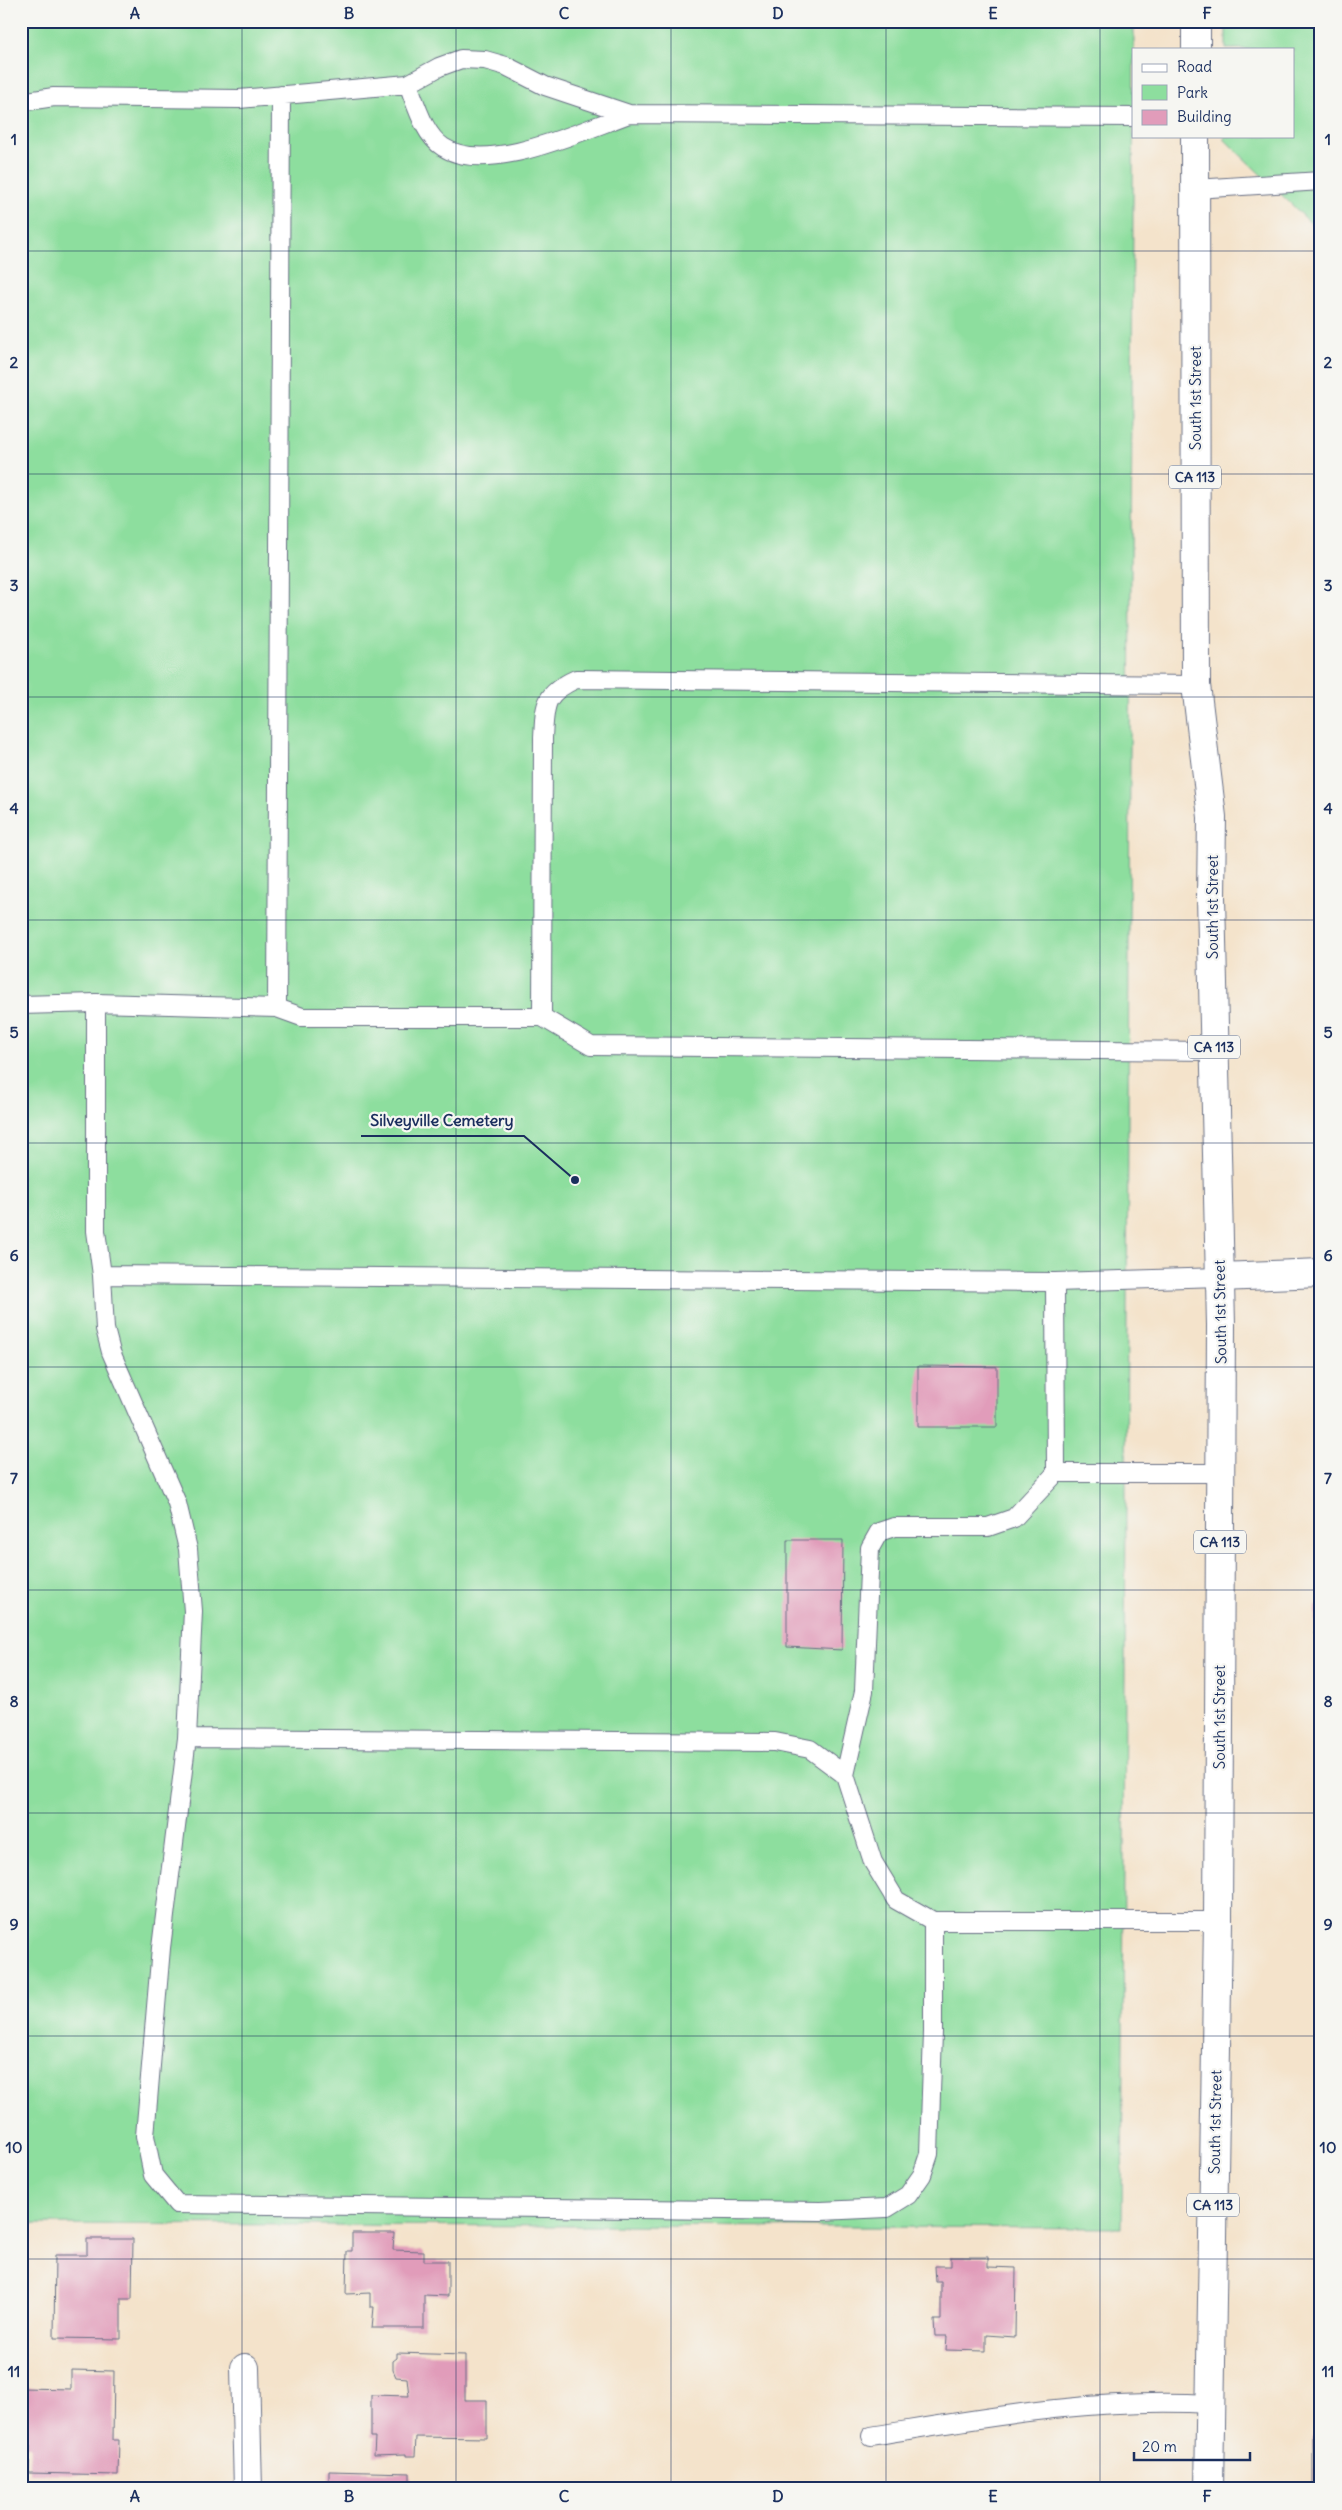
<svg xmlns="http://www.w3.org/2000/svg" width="1342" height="2510" font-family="Delius,sans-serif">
	<rect width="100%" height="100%" fill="#f6f6f2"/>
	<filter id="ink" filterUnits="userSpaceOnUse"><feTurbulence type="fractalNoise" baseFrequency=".02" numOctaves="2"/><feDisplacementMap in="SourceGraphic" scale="10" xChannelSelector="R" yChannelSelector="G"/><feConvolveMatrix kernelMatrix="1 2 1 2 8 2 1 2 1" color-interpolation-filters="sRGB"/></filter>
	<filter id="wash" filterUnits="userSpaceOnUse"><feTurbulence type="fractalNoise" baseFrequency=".0096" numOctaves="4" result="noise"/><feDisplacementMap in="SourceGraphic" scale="20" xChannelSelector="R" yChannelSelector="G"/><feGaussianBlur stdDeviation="1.12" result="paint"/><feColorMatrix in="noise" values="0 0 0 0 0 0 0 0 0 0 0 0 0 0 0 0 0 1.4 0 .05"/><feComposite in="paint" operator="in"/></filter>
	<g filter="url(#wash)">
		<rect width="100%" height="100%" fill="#f4e3cb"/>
		<path fill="#8dde9e" stroke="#54867e" d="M21,21H1134L1122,2228L21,2224Z
			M1226,21H1321V233L1225,140V136H1293V49H1226Z"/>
		<g id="blocks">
			<path fill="#e19cba" d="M918,1366L997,1367V1427H918Z
				M787,1540H843L842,1650L787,1647Z
				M1315,1605H1321V1634H1315Z
				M352,2233H394L393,2250L424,2251V2261H448V2296L424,2295V2328H372L374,2307H370V2293L346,2294L347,2251H352Z
				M87,2239H133L132,2299H121V2339L54,2338L55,2255H87Z
				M951,2257H988V2267L1016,2268L1015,2337L986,2335V2351L946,2350L947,2336H935L934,2320H941V2282H936L935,2266H951Z
				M397,2353L465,2355V2400H487V2438L416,2437L415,2456H406V2454L374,2455L375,2437H371V2395L409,2396L407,2378L396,2377L393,2370V2361L397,2358Z
				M71,2370L114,2371L113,2440H119L118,2475L29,2473L30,2446H21V2388L71,2389Z
				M1313,2433H1321V2489H1313Z
				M329,2471L410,2473V2489H329Z"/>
		</g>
	</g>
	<g filter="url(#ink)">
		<use href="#blocks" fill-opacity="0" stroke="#676e84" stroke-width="1"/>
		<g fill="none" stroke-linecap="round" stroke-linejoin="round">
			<g stroke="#676e84" stroke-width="20">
				<path id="lane" d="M21,102L54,97L239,99L408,84L439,67L461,59L485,60L506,66L545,86L629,114C583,130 487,176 443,147C424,135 416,104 408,84
					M629,114L1133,117
					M1195,189L1321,181
					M96,1003V1231L102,1275L105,1329L111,1352L177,1503L188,1549L193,1611L187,1738L161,1948L145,2136L153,2175L177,2204L821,2211L887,2208L908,2195L922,2175L929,2154L933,2032V1921
					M21,1005L96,1003L277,1008L302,1017H542L591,1046L1215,1051
					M277,1008L281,95
					M542,1017L543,738C545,705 543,694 576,679L1196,685
					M102,1275L1055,1282L1220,1277
					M1056,1473H1220
					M187,1738L775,1742L810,1749L845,1775L873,1862L896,1900L933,1921H1218
					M845,1775L864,1691L870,1548L879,1532L894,1527H988L1014,1518L1056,1473L1055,1282
					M871,2436C983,2418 1096,2397 1210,2404"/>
			</g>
			<g stroke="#676e84" stroke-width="30">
				<path id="street" d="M1220,1277L1321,1273
					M245,2368L248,2489"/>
			</g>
			<g stroke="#676e84" stroke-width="30">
				<path id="primary" d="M1196,49V21
					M1195,136L1196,685L1212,817L1211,897L1221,1325L1218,1921L1209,2489"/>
			</g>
			<use href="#lane" stroke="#fff" stroke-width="18"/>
			<use href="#street" stroke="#fff" stroke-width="28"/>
			<use href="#primary" stroke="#fff" stroke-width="28"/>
		</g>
	</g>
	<path fill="none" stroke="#1b2f5e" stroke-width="1" stroke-opacity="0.55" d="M242,21V2489M456,21V2489M671,21V2489M886,21V2489M1100,21V2489M21,251H1321M21,474H1321M21,697H1321M21,920H1321M21,1143H1321M21,1367H1321M21,1590H1321M21,1813H1321M21,2036H1321M21,2259H1321"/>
	<g text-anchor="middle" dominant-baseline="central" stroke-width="4.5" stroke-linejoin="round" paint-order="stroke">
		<g fill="#f6f6f2" stroke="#5d6b8a" stroke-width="1">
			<rect x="1169" y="465.5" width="52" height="23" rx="4"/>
			<rect x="1188" y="1035.5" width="52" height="23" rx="4"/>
			<rect x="1194" y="1530.5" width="52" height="23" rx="4"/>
			<rect x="1187" y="2193.5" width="52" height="23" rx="4"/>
		</g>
		<g font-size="14" font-weight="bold" fill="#1b2f5e">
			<text x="1195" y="477">CA 113</text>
			<text x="1214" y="1047">CA 113</text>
			<text x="1220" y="1542">CA 113</text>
			<text x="1213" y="2205">CA 113</text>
		</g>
		<g font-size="15" fill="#1b2f5e" stroke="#f6f6f2">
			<text transform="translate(1195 398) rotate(-90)">South 1st Street</text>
			<text transform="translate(1212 907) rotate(-90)">South 1st Street</text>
			<text transform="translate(1220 1312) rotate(-91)">South 1st Street</text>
			<text transform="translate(1219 1717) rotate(-90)">South 1st Street</text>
			<text transform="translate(1215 2122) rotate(-89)">South 1st Street</text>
		</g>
	</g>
	<path fill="none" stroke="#1b2f5e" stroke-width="2" d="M575 1180L524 1136H361"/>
	<circle fill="#1b2f5e" stroke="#f6f6f2" stroke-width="2" cx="575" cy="1180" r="5"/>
	<g font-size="16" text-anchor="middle" font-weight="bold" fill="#1b2f5e" stroke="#f6f6f2" stroke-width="4.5" stroke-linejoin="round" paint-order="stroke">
		<text x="442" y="1126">Silveyville Cemetery</text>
	</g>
	<rect width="1342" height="2510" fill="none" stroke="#f6f6f2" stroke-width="55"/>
	<rect x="1132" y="48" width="162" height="90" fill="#f6f6f2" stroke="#9ea6b7"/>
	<rect x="1142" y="64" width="25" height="8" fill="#ffffff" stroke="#9ea6b7"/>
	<text x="1177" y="72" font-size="15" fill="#1b2f5e">Road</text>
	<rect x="1142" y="85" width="25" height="15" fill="#8dde9e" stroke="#9ea6b7"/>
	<text x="1177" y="98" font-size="15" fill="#1b2f5e">Park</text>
	<rect x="1142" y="110" width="25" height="15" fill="#e19cba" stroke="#9ea6b7"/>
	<text x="1177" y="122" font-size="15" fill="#1b2f5e">Building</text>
	<path d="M1134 2452v8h116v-8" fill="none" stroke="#1b2f5e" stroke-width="2.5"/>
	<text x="1142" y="2452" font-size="15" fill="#1b2f5e" stroke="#f6f6f2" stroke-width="4" paint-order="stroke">20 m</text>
	<rect x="28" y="28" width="1286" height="2454" fill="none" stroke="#1b2f5e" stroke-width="2"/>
	<g font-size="16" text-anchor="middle" font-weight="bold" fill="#1b2f5e">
		<text x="135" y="19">A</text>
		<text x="349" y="19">B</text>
		<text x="564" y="19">C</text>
		<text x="778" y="19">D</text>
		<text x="993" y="19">E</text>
		<text x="1207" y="19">F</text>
		<text x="14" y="145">1</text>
		<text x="1328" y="145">1</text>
		<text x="14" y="368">2</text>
		<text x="1328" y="368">2</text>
		<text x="14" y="591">3</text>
		<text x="1328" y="591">3</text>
		<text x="14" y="814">4</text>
		<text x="1328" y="814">4</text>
		<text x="14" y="1038">5</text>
		<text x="1328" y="1038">5</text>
		<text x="14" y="1261">6</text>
		<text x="1328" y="1261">6</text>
		<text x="14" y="1484">7</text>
		<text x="1328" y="1484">7</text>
		<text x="14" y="1707">8</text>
		<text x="1328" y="1707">8</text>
		<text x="14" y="1930">9</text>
		<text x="1328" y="1930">9</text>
		<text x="14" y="2153">10</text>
		<text x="1328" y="2153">10</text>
		<text x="14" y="2377">11</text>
		<text x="1328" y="2377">11</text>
		<text x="135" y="2502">A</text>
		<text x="349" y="2502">B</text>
		<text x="564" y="2502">C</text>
		<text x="778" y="2502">D</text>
		<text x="993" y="2502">E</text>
		<text x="1207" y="2502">F</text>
	</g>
</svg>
